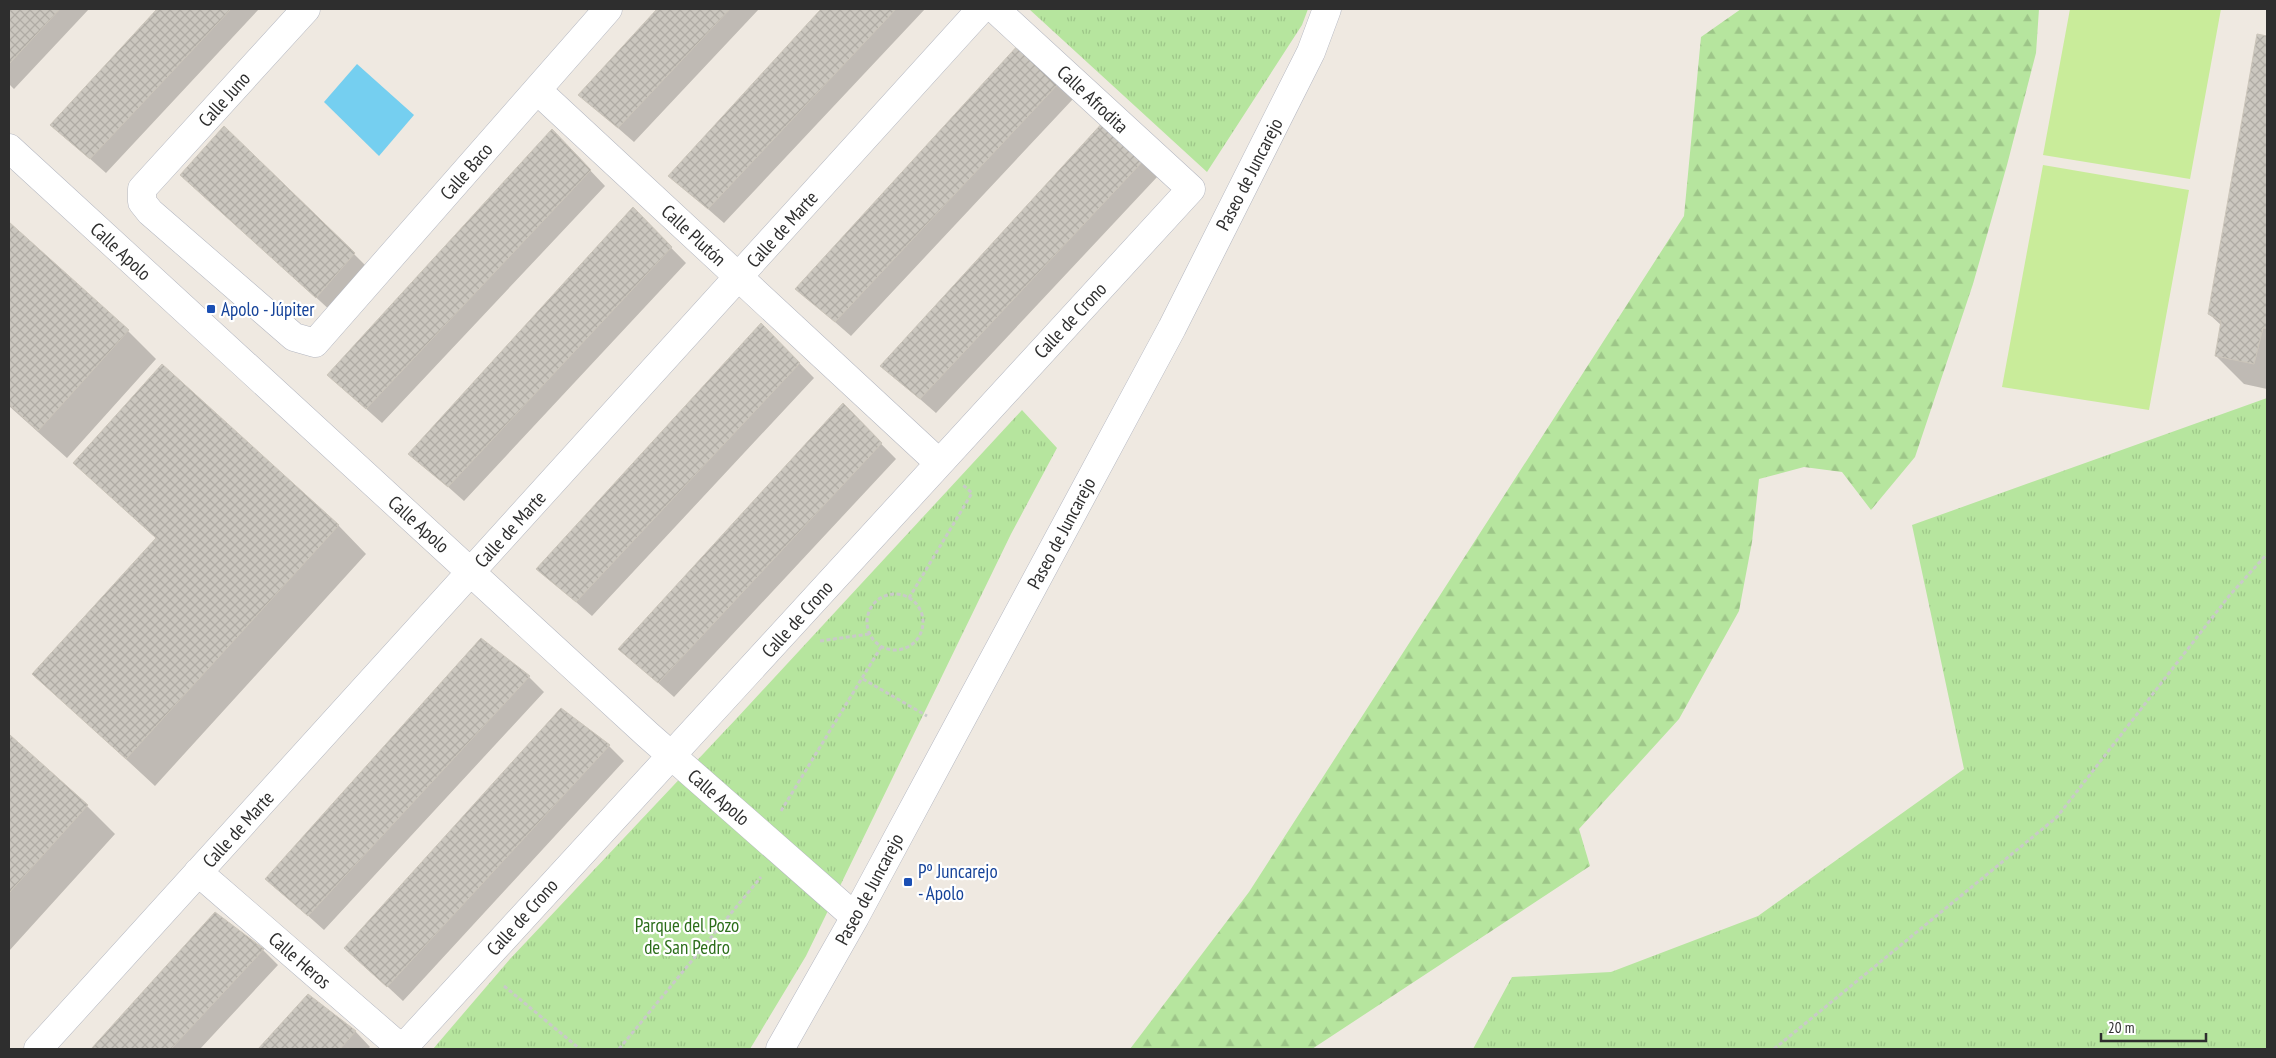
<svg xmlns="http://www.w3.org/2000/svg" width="2276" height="1058" font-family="'PT Sans Narrow',sans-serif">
	<defs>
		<pattern id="forest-firs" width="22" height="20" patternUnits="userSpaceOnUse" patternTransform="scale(1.25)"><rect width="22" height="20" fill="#b6e59e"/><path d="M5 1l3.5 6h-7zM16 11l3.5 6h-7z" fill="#9dc588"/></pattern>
		<pattern id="park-tufts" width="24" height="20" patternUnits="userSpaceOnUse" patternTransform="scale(1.25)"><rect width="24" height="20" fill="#b6e59e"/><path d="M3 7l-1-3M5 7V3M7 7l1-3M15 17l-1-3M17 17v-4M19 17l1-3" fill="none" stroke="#9dc588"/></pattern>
		<pattern id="building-cross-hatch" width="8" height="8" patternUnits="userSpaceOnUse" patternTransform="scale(1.25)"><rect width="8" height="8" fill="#cbc7bf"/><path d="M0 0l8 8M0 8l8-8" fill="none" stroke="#afaba4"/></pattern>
	</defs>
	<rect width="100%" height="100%" fill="#efe9e1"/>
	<path fill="url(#forest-firs)" d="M1741,9H2039L2036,53L2007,165L1973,284L1915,457L1871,510L1842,472L1804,467L1759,479L1752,542L1739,611L1679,719L1579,829L1590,866L1312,1049H1130L1249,892L1684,216L1701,37Z"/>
	<path fill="url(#park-tufts)" d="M1029,9H1308L1302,25L1207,172Z
		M2267,398V1049H1473L1512,977L1611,972L1758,916L1964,769L1912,525Z
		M1022,410L1057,448L1011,534L806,956L750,1049H433L510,959L737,718Z"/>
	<path fill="#c9ec9a" d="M2070,9H2221L2190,179L2043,155Z
		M2043,165L2189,190L2149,410L2002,387Z"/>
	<path fill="#75cff0" d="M357,64L414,115L379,156L324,102Z"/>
	<path fill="#0003" d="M9,9H89L14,89L9,84Z
		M159,9H259L106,173L52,125Z
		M659,9H759L634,142L580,95Z
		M823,9H925L724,223L670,176Z
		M2258,36L2267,37V389L2244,384L2216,356L2222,326L2209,314Z
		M1020,45L1073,99L851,336L797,289Z
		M1105,121L1158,176L936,413L882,366Z
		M567,146L605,186L382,423L328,375Z
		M182,175L354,254L369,269L332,312Z
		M633,209L686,263L464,501L410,453Z
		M9,224L128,331L156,359L67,458L9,406Z
		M761,324L814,378L592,616L538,569Z
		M162,366L339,526L366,554L155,786L34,674L157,539L74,463Z
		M843,405L896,459L674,697L620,649Z
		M529,677L544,692L324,930L267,879Z
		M561,709L609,746L624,761L403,1001L346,948Z
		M11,737L87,806L115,834L9,951V739Z
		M215,913L263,950L278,965L200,1049H93Z
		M308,995L356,1032L370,1047L368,1049H259Z"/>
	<path fill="url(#building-cross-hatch)" stroke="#cbc5ba" d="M9,9H60L9,64Z
		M157,9H231L90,159L50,125Z
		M657,9H730L618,128L578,95Z
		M821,9H896L708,209L668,176Z
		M2257,34L2267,36V329L2263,328L2254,364L2215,356L2221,321L2208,314Z
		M1020,43L1059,83L835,322L795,289Z
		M1105,120L1144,160L920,399L880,366Z
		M224,126L355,253L316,298L180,175Z
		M552,129L591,170L366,409L327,375Z
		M633,207L672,247L448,487L408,454Z
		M9,222L129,330L38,431L9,404Z
		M761,323L800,363L576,602L536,569Z
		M162,364L339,525L126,759L32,674L156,538L73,463Z
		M843,403L882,443L658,683L618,649Z
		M481,638L530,676L308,916L265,879Z
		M561,708L610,745L387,987L344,948Z
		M10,735L88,805L9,893V737Z
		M215,912L264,949L171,1049H91Z
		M308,994L356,1031L340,1049H258Z"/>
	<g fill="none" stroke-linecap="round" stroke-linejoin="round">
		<g stroke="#b4b7c1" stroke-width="29">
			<path id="minor" d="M306,9L142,189V202L150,212L294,337L315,343L608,9
				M537,90L938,462
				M9,148L648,735L855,917
				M198,872L402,1049
				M38,1049L981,9
				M402,1049L1191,189L995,9
				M780,1049L855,917L1172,328L1311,52L1327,9"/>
		</g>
		<path stroke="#c9c9c9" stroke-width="3" stroke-dasharray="4 2.5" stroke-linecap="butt" d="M867 622a28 28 0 1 1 56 0a28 28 0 1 1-56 0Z
			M909,598L972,493L963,485
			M820,641L869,634
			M863,679L927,716
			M781,811L881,647
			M504,986L580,1049
			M619,1049L761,877
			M1774,1049L2057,817L2229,596L2267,554"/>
		<use href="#minor" stroke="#fff" stroke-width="28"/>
	</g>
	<g fill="#1a4fb4" stroke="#fff" stroke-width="2">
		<rect x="206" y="304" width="10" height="10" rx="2.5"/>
		<rect x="903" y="877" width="10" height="10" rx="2.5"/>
	</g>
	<g text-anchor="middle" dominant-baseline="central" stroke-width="4.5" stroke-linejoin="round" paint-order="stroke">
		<g font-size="19" fill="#2e2e2e" stroke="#fff">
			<text transform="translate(224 99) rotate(-48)">Calle Juno</text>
			<text transform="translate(1093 99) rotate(43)">Calle Afrodita</text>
			<text transform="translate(466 171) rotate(-49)">Calle Baco</text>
			<text transform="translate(1249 174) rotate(-63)">Paseo de Juncarejo</text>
			<text transform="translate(782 229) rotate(-48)">Calle de Marte</text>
			<text transform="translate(694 235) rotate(43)">Calle Plutón</text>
			<text transform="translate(121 251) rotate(43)">Calle Apolo</text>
			<text transform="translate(1070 320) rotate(-47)">Calle de Crono</text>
			<text transform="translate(419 524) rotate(42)">Calle Apolo</text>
			<text transform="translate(510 529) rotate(-48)">Calle de Marte</text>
			<text transform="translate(1061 533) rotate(-62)">Paseo de Juncarejo</text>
			<text transform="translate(797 619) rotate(-48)">Calle de Crono</text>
			<text transform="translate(719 797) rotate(41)">Calle Apolo</text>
			<text transform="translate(238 829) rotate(-48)">Calle de Marte</text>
			<text transform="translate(869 889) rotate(-62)">Paseo de Juncarejo</text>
			<text transform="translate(522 917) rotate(-48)">Calle de Crono</text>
			<text transform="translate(300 960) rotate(41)">Calle Heros</text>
		</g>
		<g font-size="19" fill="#164399" stroke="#fff" text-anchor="start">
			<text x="221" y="309">Apolo - Júpiter</text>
			<text x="918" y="871">Pº Juncarejo<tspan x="918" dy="22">- Apolo</tspan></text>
		</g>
		<g font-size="19" fill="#2c6e1b" stroke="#fff">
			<text x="687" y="925">Parque del Pozo<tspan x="687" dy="22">de San Pedro</tspan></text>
		</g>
	</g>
	<rect width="2276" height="1058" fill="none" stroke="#2e2e2e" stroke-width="20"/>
	<path d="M2101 1033v8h105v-8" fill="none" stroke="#2e2e2e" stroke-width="2.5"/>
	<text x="2108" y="1033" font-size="15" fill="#2e2e2e" stroke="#ffffff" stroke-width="4" paint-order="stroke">20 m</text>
</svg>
